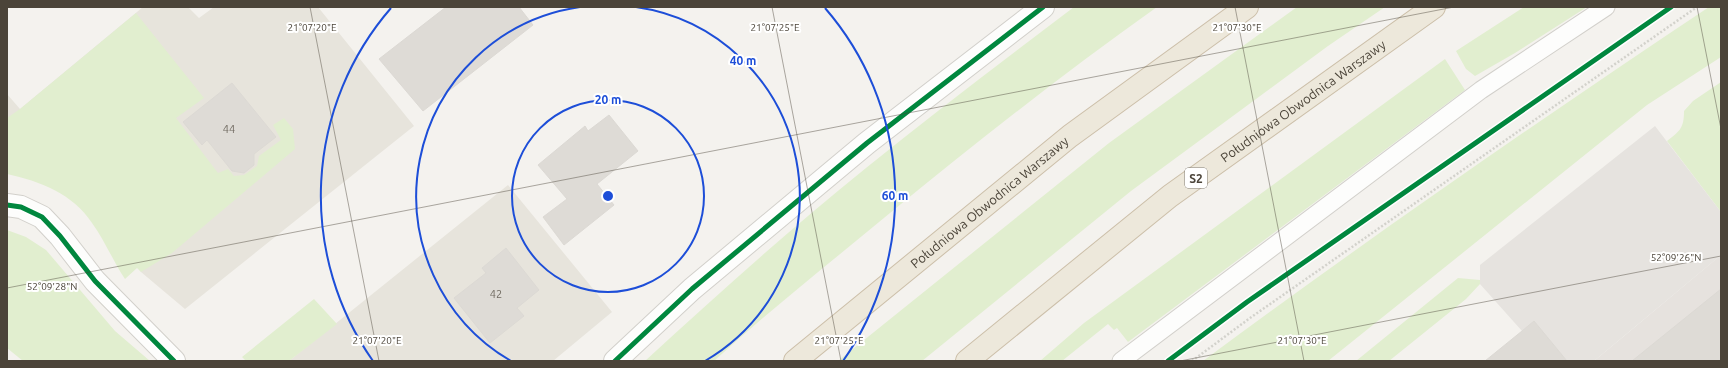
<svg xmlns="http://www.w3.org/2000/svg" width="1728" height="368" font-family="Ubuntu,sans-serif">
	<rect width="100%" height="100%" fill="#f4f2ee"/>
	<path fill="#e7e4dc" d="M143,7H188L199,18L214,7H318L414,126L185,309L141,272L109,225L7,132V94L20,109Z
		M508,185L612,312L553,361H289Z"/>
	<path fill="#e6e2de" d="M1721,255V361H1594L1623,337Z"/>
	<path fill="#e1eecf" d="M1074,7H1157C1065,72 977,142 890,213C831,262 771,309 714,361H645C717,295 790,229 866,168C934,113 1004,60 1074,7Z
		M1297,7H1385L1328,46L1131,191L922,361H838L1109,143Z
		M1524,7H1587L1515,53L1475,76L1466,69L1456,51Z
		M1709,7H1721V57L1647,105L1328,361H1203C1369,238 1538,121 1709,7Z
		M136,13L204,98L176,118L218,173L228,169L234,176L244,175L257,166L259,156L281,140L273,125L284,118L293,129L295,149L172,253L141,272L137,268L125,279C113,261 105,241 92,223C73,194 40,181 7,174V118L20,109Z
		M1445,59L1465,90L1128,342L1117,328L1114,330L1108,324L1062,361H1040L1084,323Z
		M1721,82V212L1667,141C1680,131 1684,128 1684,111L1693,101Z
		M7,230L26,237L46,250L115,331L150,361H23L7,348Z
		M1458,278L1480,280V284L1466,299L1389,361H1356Z
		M314,299L337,324L289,361H246L242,357Z"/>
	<path fill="#e6e3df" d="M1655,126L1721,212V255L1594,361H1567L1534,322L1522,331L1480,284V265Z"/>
	<path fill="#dedbd6" stroke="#dcd9d4" d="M446,7H519L533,25L423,111L379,59Z
		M232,83L276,137L254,154V165L244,173L232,171L207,140L202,145L183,122Z
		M609,115L638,151L597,184L614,205L564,245L543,217L567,199L538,165L585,126L588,131Z
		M506,248L539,290L517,308L524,316L490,343L454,298L486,273L482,268Z
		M1721,289V361H1632Z
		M1534,321L1567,361H1485L1522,331Z"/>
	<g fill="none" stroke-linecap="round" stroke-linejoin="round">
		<g stroke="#d2d0cb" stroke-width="19">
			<path id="lane" d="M1121,361L1481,90L1606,7"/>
		</g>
		<g stroke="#d2d0cb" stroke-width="24">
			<path id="street" d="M7,205L21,207L42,217L60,236L95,281L174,361
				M615,361L692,289L867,143L1043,7"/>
		</g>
		<g stroke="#ccbfa9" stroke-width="24">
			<g id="highway">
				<path id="s1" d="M795,361L1070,136L1247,7"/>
				<path id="s2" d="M967,361L1170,196L1434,7"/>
			</g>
		</g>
		<path stroke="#d3d2cc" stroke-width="2.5" stroke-dasharray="2 2" stroke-linecap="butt" d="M1192,361L1250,318L1697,7"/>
		<use href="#lane" stroke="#fdfdfc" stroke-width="17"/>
		<use href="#street" stroke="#fdfdfc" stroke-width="22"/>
		<use href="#highway" stroke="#ede8db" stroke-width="22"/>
		<g stroke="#fff" stroke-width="8">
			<path id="cycleway" d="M7,205L21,207L42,217L60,236L95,281L174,361
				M615,361L692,289L867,143L1043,7
				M1168,361L1247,302L1671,7"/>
		</g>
		<use href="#cycleway" stroke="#00873e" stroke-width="5"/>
	</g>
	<path fill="none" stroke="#4b4439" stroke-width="1" stroke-opacity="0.45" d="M310,7L379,361M772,7L841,361M1235,7L1304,361M1697,7L1721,129M7,288L1454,7M1180,361L1721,256"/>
	<g fill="none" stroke="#1d4ed8" stroke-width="2">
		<circle cx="608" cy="196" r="96"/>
		<path d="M511 361A191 191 0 0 1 580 7M636 7A191 191 0 0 1 705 361"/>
		<path d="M373 361A287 287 0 0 1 391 8M825 8A287 287 0 0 1 843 361"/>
	</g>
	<g text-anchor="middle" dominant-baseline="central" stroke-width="4" stroke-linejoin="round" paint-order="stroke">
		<g font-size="11" fill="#706a61">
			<text x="229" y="129">44</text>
			<text x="496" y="294">42</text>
		</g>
		<rect fill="#fff" stroke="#817c74" stroke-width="1" x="1185" y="168" width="22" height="20" rx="3"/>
		<g font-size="12" font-weight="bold" fill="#4b4439">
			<text x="1196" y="178">S2</text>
		</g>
		<g font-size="13" fill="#4b4439" stroke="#fff">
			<text stroke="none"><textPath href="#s2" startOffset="425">Południowa Obwodnica Warszawy</textPath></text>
			<text stroke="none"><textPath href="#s1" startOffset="251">Południowa Obwodnica Warszawy</textPath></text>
		</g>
	</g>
	<g font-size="10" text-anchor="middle" fill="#4b4439" stroke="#fff" stroke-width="4" stroke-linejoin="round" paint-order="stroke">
		<text x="312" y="31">21°07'20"E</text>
		<text x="775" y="31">21°07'25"E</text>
		<text x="1237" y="31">21°07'30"E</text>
		<text x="1676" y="261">52°09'26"N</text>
		<text x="52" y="290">52°09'28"N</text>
		<text x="377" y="344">21°07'20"E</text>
		<text x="839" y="344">21°07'25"E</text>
		<text x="1302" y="344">21°07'30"E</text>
	</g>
	<circle cx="608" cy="196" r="6" fill="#1d4ed8" stroke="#fff" stroke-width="2"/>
	<g font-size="12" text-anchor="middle" font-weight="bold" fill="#1d4ed8" stroke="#fff" stroke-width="4" stroke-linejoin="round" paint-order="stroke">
		<text x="743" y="65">40 m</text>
		<text x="608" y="104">20 m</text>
		<text x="895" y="200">60 m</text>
	</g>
	<rect width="1728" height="368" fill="none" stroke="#4b4439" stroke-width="16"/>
</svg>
